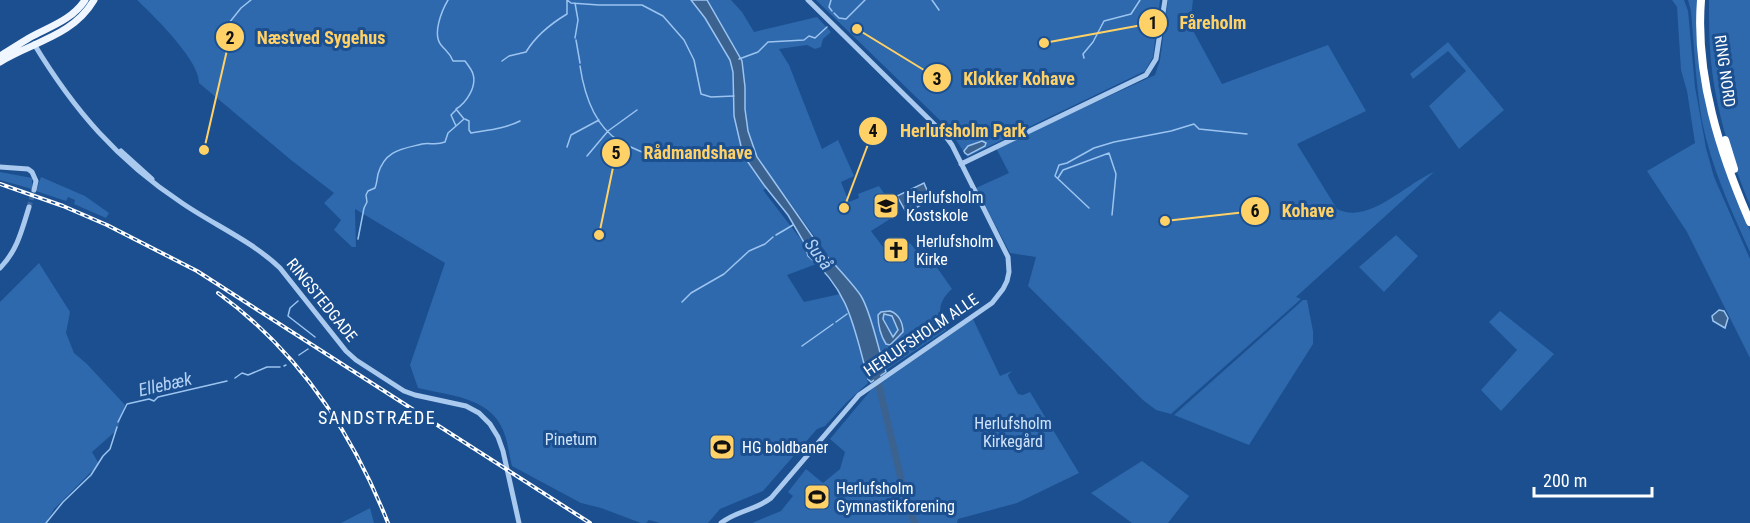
<svg xmlns="http://www.w3.org/2000/svg" width="1750" height="523" font-family="'Roboto Condensed',sans-serif">
	<rect width="100%" height="100%" fill="#1b4f8f"/>
	<path fill="#2e69ad" d="M137,0H731L742,12L754,32L817,17L831,32L823,39L821,47L815,49L807,45L779,49L789,65L822,149L838,140L854,176L841,182L849,202L859,198L858,194L879,186L898,214L871,231L883,247L887,244L891,248L885,254L890,260L897,255L901,259L905,256L901,251L910,243L931,269L936,266L952,289C938,301 937,314 946,330L886,370L867,307L858,292L835,265L776,183L763,190L819,263L787,275L804,302L840,294L852,321L868,383L847,402L825,426L817,429L763,491L720,509L708,523H660L649,520L646,523H641L601,508L581,503L512,466C509,455 508,441 503,430C490,397 447,395 418,388L410,365L445,263L355,209L356,247H352L334,230L341,220L324,203L334,193L291,160L199,83C200,61 154,16 137,0Z
		M816,0H1160L1153,57L1145,71L967,157L949,129Z
		M1168,0H1193L1190,25L1222,84L1328,45L1366,111L1297,144L1337,209C1369,225 1405,184 1434,172L1296,297L1301,299L1171,414L1156,410L1143,400L1028,286L1036,257L1010,253L976,188L1009,173L996,148L1155,75L1160,60Z
		M1672,0H1684L1688,11L1695,87L1706,148L1714,177L1750,259V358L1687,232L1647,171L1695,143L1687,91L1681,70L1677,7Z
		M1688,0H1698L1717,146L1750,230V252C1731,210 1711,167 1702,121C1696,85 1694,47 1691,11Z
		M1709,0H1750V205C1733,165 1717,113 1712,70C1709,47 1709,23 1709,0Z
		M1448,42L1504,110L1459,149L1429,106L1466,71L1448,51L1413,79L1410,74Z
		M0,172L32,178V189L0,180Z
		M41,177L85,196L109,213L106,218L74,204L75,200L68,197L66,201L36,191Z
		M1396,235L1418,256L1384,292L1359,267Z
		M39,263L70,312L66,333L74,353L87,364L125,405L117,430L92,452L99,464L54,509L46,523H0V302Z
		M1303,300H1307L1313,331V344L1249,445L1174,415Z
		M1500,311L1554,354L1501,411L1481,390L1517,350L1489,322Z
		M973,319L1000,376L1012,371L1008,375L1009,378L1018,394L1023,395L1030,392L1079,473L1017,503L958,519L957,523H752L781,511L793,496L788,492L806,469L823,483L840,469L845,452L830,439L871,390Z
		M1142,461L1189,496L1168,523H1132L1091,493Z
		M370,508L374,523H341Z"/>
	<path fill="#3c6290" stroke="#9cc4f0" stroke-width="1.5" fill-rule="evenodd" d="M691,0H707L742,61L745,87V109L748,131L757,157L824,253C834,264 853,284 861,296C872,314 878,350 886,372L871,382L868,379C854,328 850,291 808,256L805,244L788,215L764,185L743,155L734,116L733,72L730,60L705,18Z
		M982,141L986,143L985,146L968,155L965,153L964,151L968,146Z
		M924,183L929,195L924,203L908,213L906,212L897,196Z
		M1719,310L1724,311L1728,318L1725,328L1713,321L1712,316Z
		M890,311C899,314 903,323 903,332L890,345L886,344C881,336 878,325 878,315L881,312ZM884,314L892,316L898,330L893,337L883,319Z"/>
	<g fill="none" stroke-linecap="round" stroke-linejoin="round">
		<path stroke="#9cc4f0" stroke-width="1.5" d="M567,0L571,3L599,5H642L663,16L684,40L694,60L701,94L711,97L734,96
			M831,0L829,7L832,11
			M932,0L939,10
			M834,13L839,18L846,19L865,0
			M225,28L241,8L251,0
			M575,38L578,20L575,3
			M576,40L580,63
			M1084,58L1083,54L1093,42L1104,21L1131,14L1140,0
			M739,59L758,52L768,42L804,40L809,36L815,38L827,27
			M502,61L509,56L526,52C535,37 552,23 567,14V0
			M580,66C584,93 594,125 619,141C629,147 642,152 654,157
			M456,110L451,115L456,126
			M465,119L469,121V130L471,133C488,130 504,129 520,121
			M567,147L571,135L599,120
			M587,156L608,131L637,110
			M1059,165L1067,163L1094,148L1114,142L1171,131L1194,124L1199,129L1247,134
			M1059,165L1055,176L1089,208
			M1058,178L1063,170L1109,153L1116,174L1112,215
			M776,235L793,225
			M358,239L364,208L367,202L366,195L368,191L375,188C377,183 377,179 378,174C385,150 402,149 422,144C430,142 435,146 445,142L448,133L464,119L456,109C466,103 477,87 473,74C472,70 468,65 465,61H453C450,53 446,51 441,45C432,34 442,10 448,0
			M310,294L317,289
			M298,301L290,308L288,316L315,337
			M682,302L691,293L724,274L749,251L765,244L773,237
			M836,322L847,314
			M802,346L833,324
			M299,355L308,349
			M284,366L286,365
			M235,378L242,373L248,375L267,367H280
			M118,422L127,404L149,399L154,401L158,397L227,381
			M46,523L63,502L91,475L103,456L110,449L117,427"/>
		<path stroke="#3c6290" stroke-width="7" d="M875,369L907,504L915,523"/>
		<path stroke="#3d69a0" stroke-width="5" stroke-dasharray="5 2.5" stroke-linecap="butt" d="M29,207L34,190"/>
		<path stroke="#a9c9ee" stroke-width="5" d="M34,44C74,110 117,160 182,203C214,225 252,241 280,268L346,351L356,360L404,391L415,395L466,406L479,413L490,424L498,437L503,451L519,523
			M121,151L152,179
			M961,164L1146,75L1156,59L1165,0
			M0,167L28,169L32,172L36,181L34,190
			M0,268C17,251 22,230 29,207
			M721,523C736,511 756,510 771,498L859,395L992,303L1003,289L1007,281L1009,272L1008,257L952,145L944,134L808,0"/>
		<path stroke="#f0f6ff" stroke-width="7" d="M0,56C10,50 19,44 29,38C49,27 72,20 85,0
			M0,62C32,42 73,36 94,0"/>
		<path stroke="#fff" stroke-width="8" d="M1701,0C1695,76 1720,153 1750,222
			M1725,140L1734,169"/>
		<g stroke="#fff" stroke-width="4">
			<path id="rail" d="M0,184L63,206L107,225L197,271L590,523
				M218,293C298,351 352,432 388,523"/>
		</g>
		<use href="#rail" stroke="#1b4f8f" stroke-width="1.5" stroke-dasharray="4.5" stroke-linecap="butt"/>
	</g>
	<defs>
		<g id="school-square" transform="scale(1.35)"><rect x="-9" y="-9" width="18" height="18" rx="4" fill="#ffd166" stroke="#1b4f8f"/><path d="M0-5L7-2L0 1L-7-2ZM-4 1L0 2.5L4 1V4Q0 6-4 4Z" fill="#111"/></g>
		<g id="church-square" transform="scale(1.35)"><rect x="-9" y="-9" width="18" height="18" rx="4" fill="#ffd166" stroke="#1b4f8f"/><path d="M-1.2-6h2.4v3.5h3.3v2.4h-3.3V6h-2.4V-.1h-3.3v-2.4h3.3Z" fill="#111"/></g>
		<g id="stadium-square" transform="scale(1.35)"><rect x="-9" y="-9" width="18" height="18" rx="4" fill="#ffd166" stroke="#1b4f8f"/><path d="M0-5a6.5 5 0 1 0 0 10a6.5 5 0 1 0 0-10ZM-3.5-1.8h7v3.6h-7Z" fill="#111"/></g>
	</defs>
	<g fill-rule="evenodd">
		<use href="#school-square" x="886" y="206"/>
		<use href="#church-square" x="896" y="250"/>
		<use href="#stadium-square" x="722" y="447"/>
		<use href="#stadium-square" x="817" y="497"/>
	</g>
	<g text-anchor="middle" dominant-baseline="central" stroke-width="6" stroke-linejoin="round" paint-order="stroke">
		<g font-size="16" fill="#fff" stroke="#1b4f8f">
			<text transform="translate(1725 71) rotate(82)">RING NORD</text>
			<text transform="translate(322 300) rotate(51)">RINGSTEDGADE</text>
			<text transform="translate(921 335) rotate(-34)">HERLUFSHOLM ALLE</text>
		</g>
		<g font-size="16" fill="#fff" stroke="#1b4f8f" text-anchor="start">
			<text x="906" y="197">Herlufsholm<tspan x="906" dy="18">Kostskole</tspan></text>
			<text x="916" y="241">Herlufsholm<tspan x="916" dy="18">Kirke</tspan></text>
			<text x="742" y="447">HG boldbaner</text>
			<text x="836" y="488">Herlufsholm<tspan x="836" dy="18">Gymnastikforening</tspan></text>
		</g>
		<g font-size="16" fill="#cfe3fa" stroke="#1b4f8f">
			<text x="1013" y="423">Herlufsholm<tspan x="1013" dy="18">Kirkegård</tspan></text>
			<text x="571" y="439">Pinetum</text>
		</g>
		<g font-size="18" font-style="italic" fill="#b5d3f5" stroke="#1b4f8f">
			<text transform="translate(819 254) rotate(54)">Suså</text>
			<text transform="translate(165 384) rotate(-13)">Ellebæk</text>
		</g>
		<g font-size="18" letter-spacing="1.5" fill="#fff" stroke="#1b4f8f">
			<text x="377" y="417">SANDSTRÆDE</text>
		</g>
	</g>
	<path fill="none" stroke="#ffd166" stroke-width="2" d="M1044 43L1153 23M204 150L230 37M857 29L937 78M844 208L873 131M599 235L616 153M1165 221L1255 211"/>
	<g fill="#ffd166" stroke="#1b4f8f" stroke-width="2">
		<circle cx="1044" cy="43" r="6"/>
		<circle cx="204" cy="150" r="6"/>
		<circle cx="857" cy="29" r="6"/>
		<circle cx="844" cy="208" r="6"/>
		<circle cx="599" cy="235" r="6"/>
		<circle cx="1165" cy="221" r="6"/>
		<circle cx="1153" cy="23" r="15"/>
		<circle cx="230" cy="37" r="15"/>
		<circle cx="937" cy="78" r="15"/>
		<circle cx="873" cy="131" r="15"/>
		<circle cx="616" cy="153" r="15"/>
		<circle cx="1255" cy="211" r="15"/>
	</g>
	<g font-size="18" text-anchor="middle" font-weight="bold" fill="#111">
		<text x="1153" y="29">1</text>
		<text x="230" y="44">2</text>
		<text x="937" y="85">3</text>
		<text x="873" y="137">4</text>
		<text x="616" y="159">5</text>
		<text x="1255" y="217">6</text>
	</g>
	<g font-size="18" text-anchor="middle" font-weight="bold" fill="#ffd166" stroke="#1b4f8f" stroke-width="6" stroke-linejoin="round" paint-order="stroke">
		<text x="1213" y="29">Fåreholm</text>
		<text x="321" y="44">Næstved Sygehus</text>
		<text x="1019" y="85">Klokker Kohave</text>
		<text x="963" y="137">Herlufsholm Park</text>
		<text x="698" y="159">Rådmandshave</text>
		<text x="1308" y="217">Kohave</text>
	</g>
	<path d="M1534 487v9h118v-9" fill="none" stroke="#ffffff" stroke-width="3"/>
	<text x="1543" y="487" font-size="18" fill="#ffffff" stroke="#1b4f8f" stroke-width="4.5" paint-order="stroke">200 m</text>
</svg>
